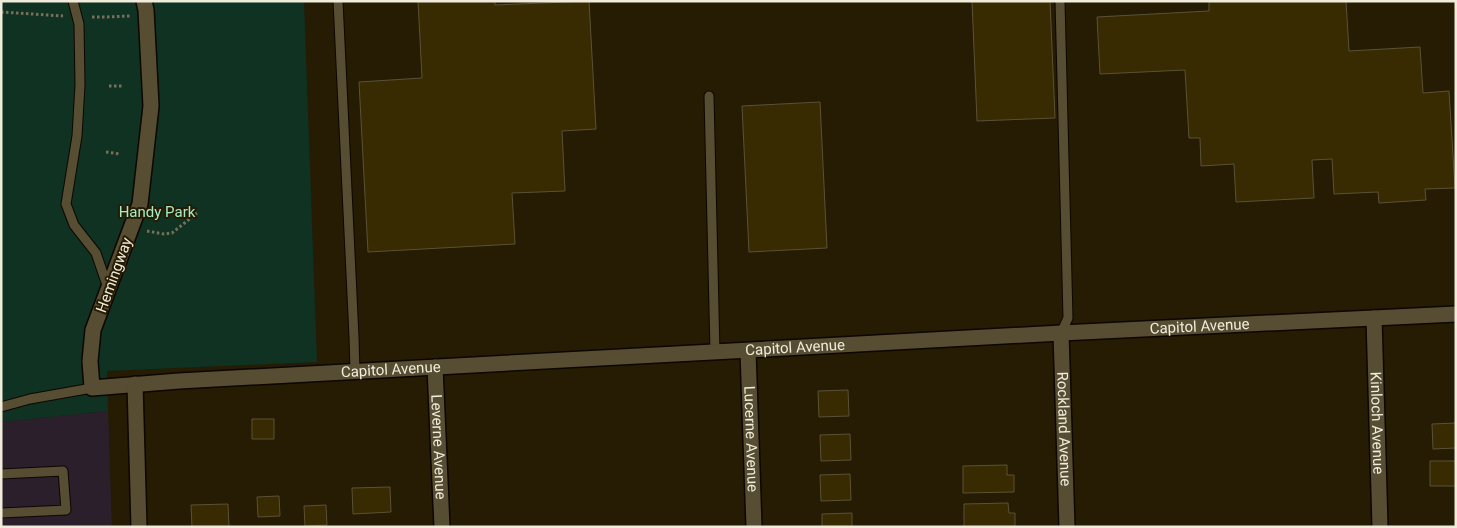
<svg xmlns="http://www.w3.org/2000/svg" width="1457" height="528" font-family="Roboto,sans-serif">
	<rect width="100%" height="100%" fill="#251c03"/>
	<path fill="#2c1f2c" d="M108,411L112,527H1V422Z"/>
	<path fill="#0f3222" d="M1,1H304L317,362L107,371L108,411L1,422Z"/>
	<path fill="#382b02" stroke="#5b5136" d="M418,1H495V5L589,1L596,129L562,131L565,191L512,193L515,244L368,252L359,82L422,78Z
		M972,1H1050L1055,118L977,121Z
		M1209,1H1346L1349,51L1420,47L1423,93L1449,91L1455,188L1425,189L1426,200L1379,203L1378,192L1334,194L1332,159L1312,160L1314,198L1236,202L1234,164L1201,166L1200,138H1189L1185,70L1100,74L1097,17L1209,11Z
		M820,102L827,248L749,252L742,106Z
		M848,390L849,416L819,417L818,391Z
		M252,419H274V439H252Z
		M1456,423V448L1433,449L1432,424Z
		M850,434L851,460L821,461L820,435Z
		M1430,461H1456V486H1430Z
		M1007,465V475H1014V492L963,493V466Z
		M850,474L851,500L821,501L820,475Z
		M390,487L391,512L353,514L352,488Z
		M279,496L280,516L258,517L257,497Z
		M1008,503L1009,513H1015V527H964V504Z
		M228,504L229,527H192L191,505Z
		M326,505L327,525L305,526L304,506Z
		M852,513V527H822V514Z"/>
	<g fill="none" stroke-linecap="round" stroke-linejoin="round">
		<g stroke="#0e0600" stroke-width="11">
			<path id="lane" d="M73,1L79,24L80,85L77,136L66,204L74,225L96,253L108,288
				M338,1L354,337L355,371
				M1060,1L1068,318L1061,333
				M709,96L715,352
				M1,407L30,399L92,388
				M1,474L63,471L66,510L1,513"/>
		</g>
		<g stroke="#0e0600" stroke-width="18">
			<g id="street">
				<path id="s1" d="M144,1L146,10L151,106L140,204L93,330L90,361L92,388L179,381L1061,333L1456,314"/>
				<path id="s2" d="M1374,318L1380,527"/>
				<path id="s3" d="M1061,333L1067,527"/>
				<path id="s4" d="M748,351L754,527"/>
				<path id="s5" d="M435,367L442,527"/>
				<path d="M135,384L139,527"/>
			</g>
		</g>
		<path stroke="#78705b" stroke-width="3" stroke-dasharray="2.5 2.5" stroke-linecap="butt" d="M1,12L63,16
			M92,17H106L130,16
			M109,86H124
			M106,152L120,154
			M147,231L164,234L172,233L197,213"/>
		<use href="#lane" stroke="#564d32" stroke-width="9"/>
		<use href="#street" stroke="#564d32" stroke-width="15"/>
	</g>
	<g text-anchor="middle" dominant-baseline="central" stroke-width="4" stroke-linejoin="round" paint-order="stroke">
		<g font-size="15" fill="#a6ecc6" stroke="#251c03">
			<text x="157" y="212">Handy Park</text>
		</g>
		<g font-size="15" fill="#f0ebdb" stroke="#251c03">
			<text transform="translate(114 275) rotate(-70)">Hemingway</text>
			<text stroke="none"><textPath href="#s1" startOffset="1506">Capitol Avenue</textPath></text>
			<text stroke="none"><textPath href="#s1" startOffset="1101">Capitol Avenue</textPath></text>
			<text stroke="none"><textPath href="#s1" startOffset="696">Capitol Avenue</textPath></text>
			<text stroke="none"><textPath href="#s2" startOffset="105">Kinloch Avenue</textPath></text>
			<text stroke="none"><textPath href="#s3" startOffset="96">Rockland Avenue</textPath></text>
			<text stroke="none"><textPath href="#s4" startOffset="88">Lucerne Avenue</textPath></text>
			<text stroke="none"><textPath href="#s5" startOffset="80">Leverne Avenue</textPath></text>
		</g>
	</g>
	<rect width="1457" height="528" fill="none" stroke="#f0ebdb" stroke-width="5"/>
</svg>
